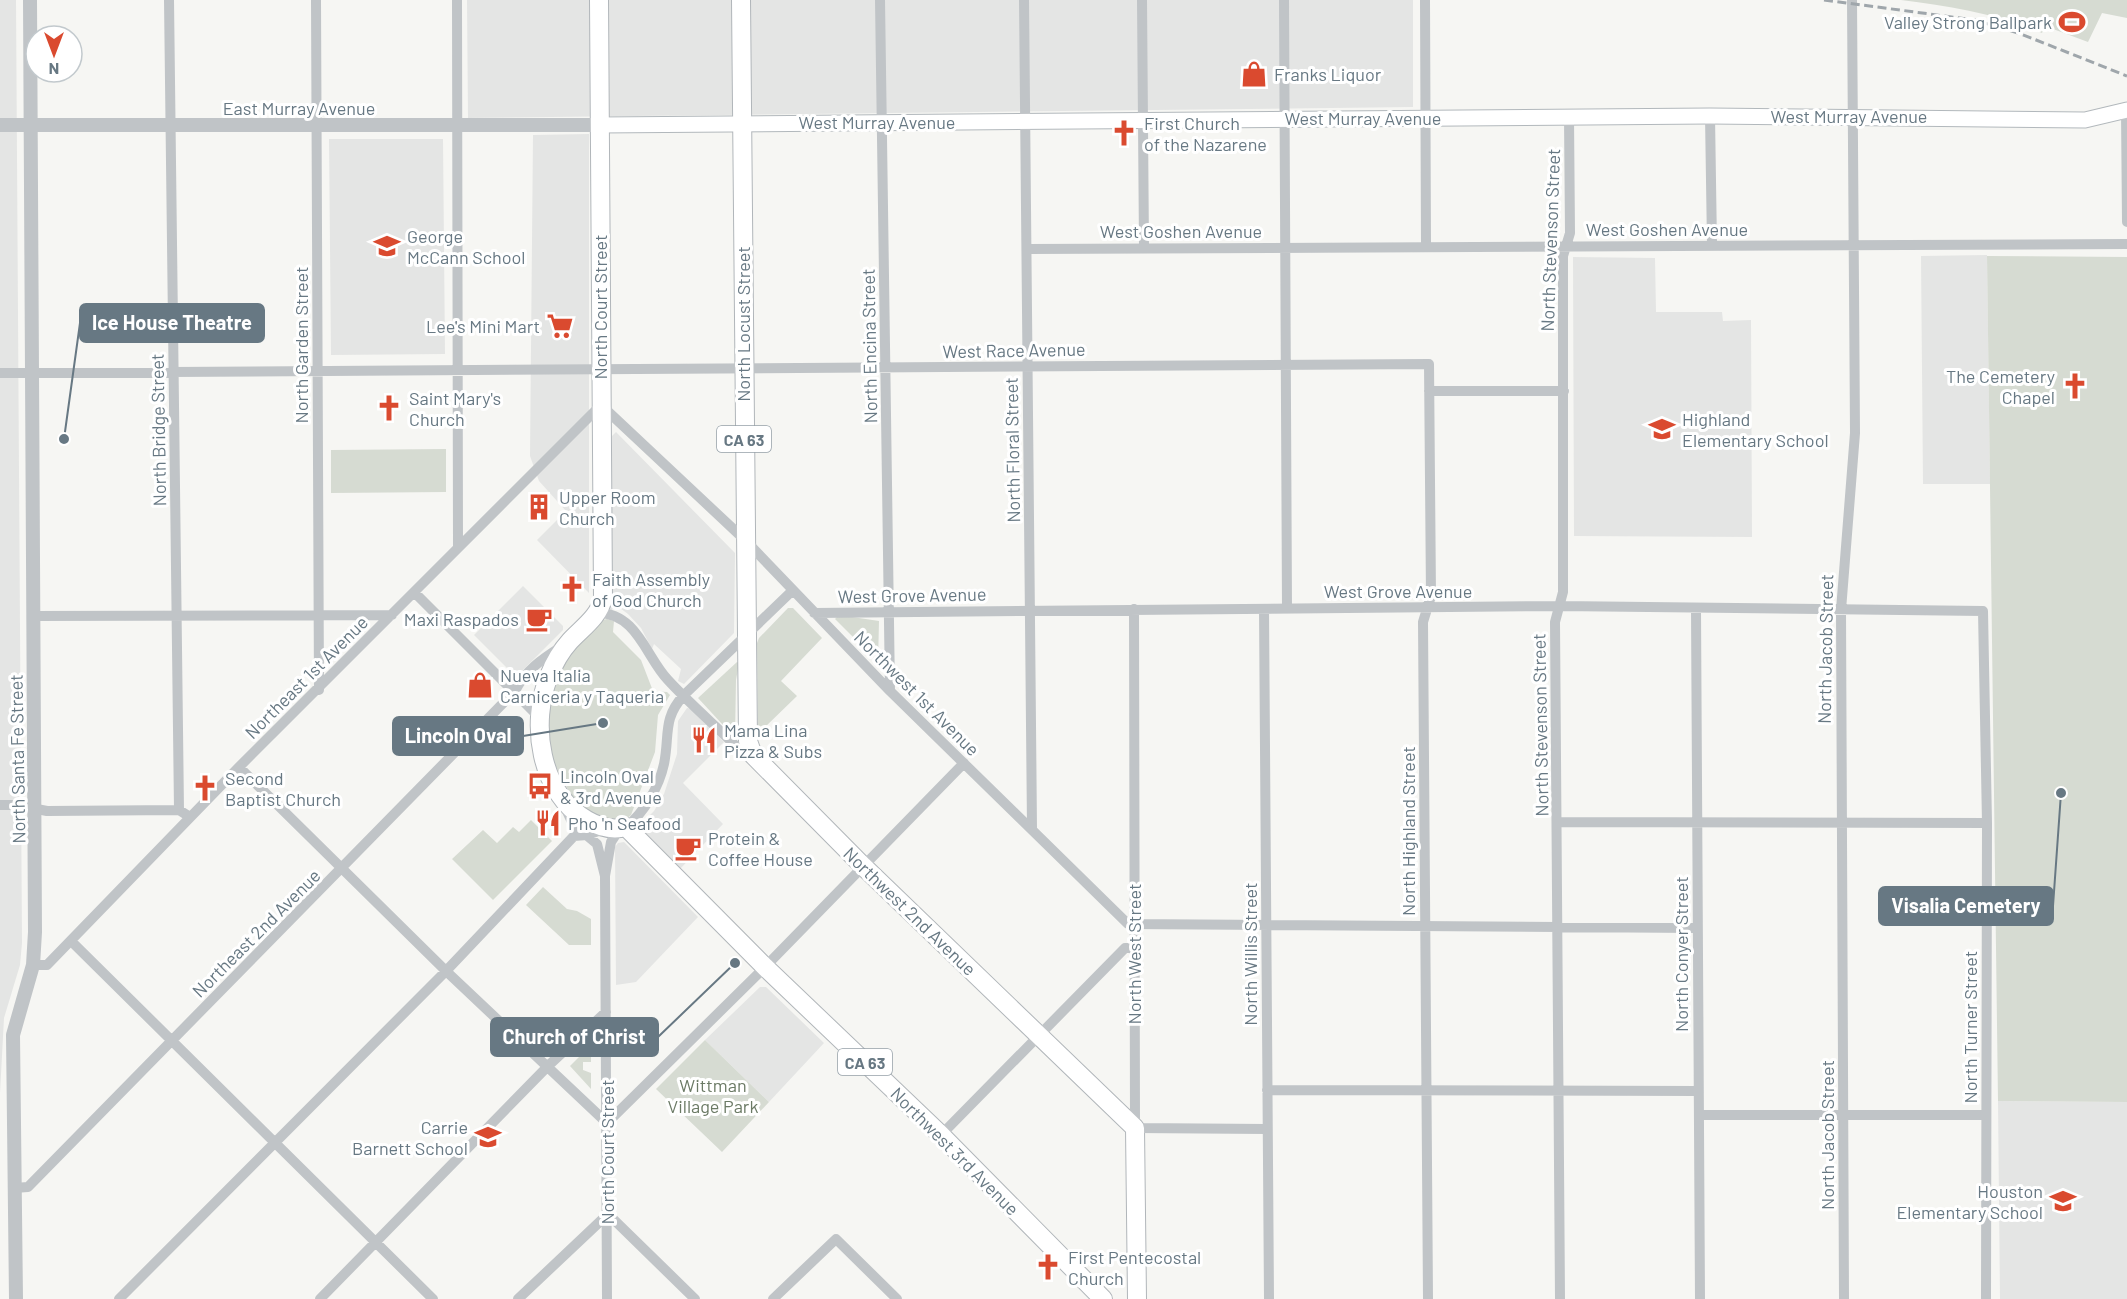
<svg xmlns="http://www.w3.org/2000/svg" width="2127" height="1299" font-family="Barlow,sans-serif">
	<rect width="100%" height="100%" fill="#f6f6f3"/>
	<path fill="#e4e5e4" d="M0,0H16L22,943L20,965L4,1018L0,1093Z
		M467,0H1413V107L468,118Z
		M589,134V593L537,540L566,511L539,481L530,456L533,135Z
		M329,139H443L445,354L331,355Z
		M1987,255L1990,484H1923L1921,256Z
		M1573,257L1655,258L1656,312H1722L1723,321L1751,320L1752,537L1574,536Z
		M616,432L735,553L734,633L684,684L678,681L681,669L654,644L652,649L641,628L628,614L616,605L611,611L608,609L612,586V436Z
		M523,586L563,626V630L516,677L474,635Z
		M687,708L692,709L724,742L683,783L723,824L680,869L641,830L642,823L654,811L664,794L677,754L678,721Z
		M624,842L698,917L636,982L616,985L615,847L618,843Z
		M760,987H766L824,1043L769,1102L705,1040Z
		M1998,1101L2127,1102V1299H2000Z"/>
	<path fill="#d6dbd2" d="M1901,0H2127V18L2102,13L2088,42L2045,26L2042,33C1997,14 1950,6 1901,0Z
		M1987,256L2127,257V1102L1998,1101Z
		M446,449V492L331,493V450Z
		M788,608H793L822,638L781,681L797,696L758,734L757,643L759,638Z
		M839,615L879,621L878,662L835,619Z
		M607,619L614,621L613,632L641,660L653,691L667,692L670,695L658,715L655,752L631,815L624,821L609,823L575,803L553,761L548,731L552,689L566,657L602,620Z
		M737,662L739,663L736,680L735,738L698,698Z
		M531,820L552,841L493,900L452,859L483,830L497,843L513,827L519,832Z
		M543,887L567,909L577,911L591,919V945H569L526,905Z
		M705,1040L769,1102L722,1152L656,1089Z
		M591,1045V1062H583V1070L591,1073V1089L570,1066Z"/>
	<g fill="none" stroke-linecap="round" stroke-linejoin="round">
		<g stroke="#b2b8bc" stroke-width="17">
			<path id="secondary" d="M599,125L1710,116L2085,120L2127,110"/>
		</g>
		<g stroke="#b1b6ba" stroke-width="20">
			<path id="primary" d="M599,0L603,598C599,617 583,627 570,641C561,651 554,663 549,676C530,722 539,793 587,820C599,827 611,831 626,827L765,967L941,1135L1103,1299
				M741,0L748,741L753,755L863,866L1135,1128L1137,1299"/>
		</g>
		<path stroke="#c0c4c7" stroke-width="10" d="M169,0L179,810L190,817
			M316,0L319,690
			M457,0L458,547
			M880,0L890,691
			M1024,0L1032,828
			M1142,0L1144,247
			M1284,0L1287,608
			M1425,0L1426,246
			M2126,111L2127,222
			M1710,116L1712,245
			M1028,249L2127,244
			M0,373L1429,364L1431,596L1423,622L1428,1299
			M1429,391H1564
			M415,593L539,717
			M1134,609L1135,1128L1267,1129
			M1264,609L1269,1299
			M1696,609L1700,1299
			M598,613C637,613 646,657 668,680C690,704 715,725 738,748L752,755
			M814,613L1560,606L1983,611L1987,823L1986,1299
			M33,616L392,615
			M239,767L446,971L607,1123L765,967L964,763
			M0,805H16L47,811L179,810
			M565,807L573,824L597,844L605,876
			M1557,822L1987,823
			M626,827C644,813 659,787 664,764C670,735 662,719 684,695L792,591
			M71,941L433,1299
			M33,965H47L239,767L601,405L745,540L890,691L1128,924L1697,928
			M1267,1090L1698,1091
			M1699,1115H1986
			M941,1135L1125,948H1134
			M14,1188L28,1187L515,691C525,671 542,659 561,647
			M119,1299L446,971L574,836L587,835L604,829
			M320,1299L549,1065L606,1012
			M518,1299L608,1214L695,1299
			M607,1299L605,876L611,842L620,828
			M773,1299L836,1239L897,1299
			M1560,1299L1555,622L1563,592V256L1570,233L1569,118
			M1844,1299L1841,610L1855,433L1852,0"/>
		<path stroke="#c0c4c7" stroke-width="14" d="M0,125H599
			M16,1299L13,1035L33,965L35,932L30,0"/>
		<use href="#secondary" stroke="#fff" stroke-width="15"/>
		<use href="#primary" stroke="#fff" stroke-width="18"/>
		<path stroke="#9fa6ab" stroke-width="3" stroke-dasharray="9 4.5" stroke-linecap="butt" d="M1824,0L1975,20L2021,34L2127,76"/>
	</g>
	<defs>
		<g id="stadium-bare" transform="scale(2.07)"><path d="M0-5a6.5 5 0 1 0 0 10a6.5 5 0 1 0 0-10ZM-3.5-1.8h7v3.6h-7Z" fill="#da4a2f" stroke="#fff" stroke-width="2.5" paint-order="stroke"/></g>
		<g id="shop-bare" transform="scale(2.07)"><path d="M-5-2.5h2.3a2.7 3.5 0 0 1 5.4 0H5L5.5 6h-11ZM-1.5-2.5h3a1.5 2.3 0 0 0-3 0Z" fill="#da4a2f" stroke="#fff" stroke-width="2.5" paint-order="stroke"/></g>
		<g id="church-bare" transform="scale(2.07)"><path d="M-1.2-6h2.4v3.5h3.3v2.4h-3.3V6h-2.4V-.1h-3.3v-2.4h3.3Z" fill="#da4a2f" stroke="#fff" stroke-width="2.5" paint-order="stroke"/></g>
		<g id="school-bare" transform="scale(2.07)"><path d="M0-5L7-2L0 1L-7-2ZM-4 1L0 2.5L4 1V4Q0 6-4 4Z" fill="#da4a2f" stroke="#fff" stroke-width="2.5" paint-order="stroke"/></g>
		<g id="supermarket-bare" transform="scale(2.07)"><path d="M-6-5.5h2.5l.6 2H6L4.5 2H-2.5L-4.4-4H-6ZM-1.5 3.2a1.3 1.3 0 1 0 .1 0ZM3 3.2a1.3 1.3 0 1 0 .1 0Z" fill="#da4a2f" stroke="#fff" stroke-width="2.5" paint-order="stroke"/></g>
		<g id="building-bare" transform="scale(2.07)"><path d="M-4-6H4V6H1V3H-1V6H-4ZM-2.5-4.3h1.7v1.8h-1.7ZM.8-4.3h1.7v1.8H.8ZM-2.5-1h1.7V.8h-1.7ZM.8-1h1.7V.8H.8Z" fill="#da4a2f" stroke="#fff" stroke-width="2.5" paint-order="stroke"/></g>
		<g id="cafe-bare" transform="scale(2.07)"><path d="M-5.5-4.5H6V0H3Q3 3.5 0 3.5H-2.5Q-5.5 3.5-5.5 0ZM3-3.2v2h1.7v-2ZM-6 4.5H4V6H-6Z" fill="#da4a2f" stroke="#fff" stroke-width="2.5" paint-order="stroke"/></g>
		<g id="restaurant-bare" transform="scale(2.07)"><path d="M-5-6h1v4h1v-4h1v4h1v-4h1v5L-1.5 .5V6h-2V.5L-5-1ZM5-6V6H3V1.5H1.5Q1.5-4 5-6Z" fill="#da4a2f" stroke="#fff" stroke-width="2.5" paint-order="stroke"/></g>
		<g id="bus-bare" transform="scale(2.07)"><path d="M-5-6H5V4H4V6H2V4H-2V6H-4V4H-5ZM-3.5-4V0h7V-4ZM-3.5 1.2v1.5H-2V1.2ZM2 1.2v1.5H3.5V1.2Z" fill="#da4a2f" stroke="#fff" stroke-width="2.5" paint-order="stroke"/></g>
	</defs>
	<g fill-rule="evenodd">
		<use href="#stadium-bare" x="2072" y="22"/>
		<use href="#shop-bare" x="1254" y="74"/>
		<use href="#church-bare" x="1124" y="133"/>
		<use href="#school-bare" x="387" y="246"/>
		<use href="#supermarket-bare" x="560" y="326"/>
		<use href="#church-bare" x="2075" y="386"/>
		<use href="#church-bare" x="389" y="408"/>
		<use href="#school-bare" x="1662" y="429"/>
		<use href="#building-bare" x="539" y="507"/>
		<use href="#church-bare" x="572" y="589"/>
		<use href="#cafe-bare" x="539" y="619"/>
		<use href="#shop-bare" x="480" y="685"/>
		<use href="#restaurant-bare" x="704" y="740"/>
		<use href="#bus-bare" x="540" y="786"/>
		<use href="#church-bare" x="205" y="788"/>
		<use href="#restaurant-bare" x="548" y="823"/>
		<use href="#cafe-bare" x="688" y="848"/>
		<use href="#school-bare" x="488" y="1137"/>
		<use href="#school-bare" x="2063" y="1201"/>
		<use href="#church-bare" x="1048" y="1267"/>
	</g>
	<g text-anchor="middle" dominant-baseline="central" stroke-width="6" stroke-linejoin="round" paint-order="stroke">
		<g fill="#fff" stroke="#95a0a8" stroke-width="1.5">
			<rect x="717" y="426" width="54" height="26" rx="4.5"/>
			<rect x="838" y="1049" width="54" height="26" rx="4.5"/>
		</g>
		<g font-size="16" font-weight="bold" fill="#677883">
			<text x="744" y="439">CA 63</text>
			<text x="865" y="1062">CA 63</text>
		</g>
		<g font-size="18" fill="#677883" stroke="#fff" text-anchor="start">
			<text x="2052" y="22" text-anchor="end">Valley Strong Ballpark</text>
			<text x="1274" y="74">Franks Liquor</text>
			<text x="1144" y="123">First Church<tspan x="1144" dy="21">of the Nazarene</tspan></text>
			<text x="407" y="236">George<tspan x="407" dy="21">McCann School</tspan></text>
			<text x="540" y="326" text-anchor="end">Lee's Mini Mart</text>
			<text x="2055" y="376" text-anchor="end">The Cemetery<tspan x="2055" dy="21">Chapel</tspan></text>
			<text x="409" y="398">Saint Mary's<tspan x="409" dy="21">Church</tspan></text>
			<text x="1682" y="419">Highland<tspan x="1682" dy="21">Elementary School</tspan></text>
			<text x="559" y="497">Upper Room<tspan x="559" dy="21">Church</tspan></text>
			<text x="592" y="579">Faith Assembly<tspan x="592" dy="21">of God Church</tspan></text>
			<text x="519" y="619" text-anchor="end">Maxi Raspados</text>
			<text x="500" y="675">Nueva Italia<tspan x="500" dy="21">Carniceria y Taqueria</tspan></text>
			<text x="724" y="730">Mama Lina<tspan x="724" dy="21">Pizza &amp; Subs</tspan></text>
			<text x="560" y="776">Lincoln Oval<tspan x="560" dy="21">&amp; 3rd Avenue</tspan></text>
			<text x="225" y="778">Second<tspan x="225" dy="21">Baptist Church</tspan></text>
			<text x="568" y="823">Pho 'n Seafood</text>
			<text x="708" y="838">Protein &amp;<tspan x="708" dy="21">Coffee House</tspan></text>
			<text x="468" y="1127" text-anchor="end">Carrie<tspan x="468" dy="21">Barnett School</tspan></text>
			<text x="2043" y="1191" text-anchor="end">Houston<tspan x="2043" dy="21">Elementary School</tspan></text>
			<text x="1068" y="1257">First Pentecostal<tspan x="1068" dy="21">Church</tspan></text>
		</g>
		<g font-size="18" fill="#677883" stroke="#fff">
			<text x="299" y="108">East Murray Avenue</text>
			<text x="1849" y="116">West Murray Avenue</text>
			<text x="1363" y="118">West Murray Avenue</text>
			<text x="877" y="122">West Murray Avenue</text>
			<text x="1667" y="229">West Goshen Avenue</text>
			<text x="1181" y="231">West Goshen Avenue</text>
			<text transform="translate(1550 240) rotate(-88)">North Stevenson Street</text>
			<text transform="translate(600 307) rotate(-90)">North Court Street</text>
			<text transform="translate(743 324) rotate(-90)">North Locust Street</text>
			<text transform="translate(301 345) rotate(-90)">North Garden Street</text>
			<text transform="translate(869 346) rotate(-91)">North Encina Street</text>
			<text transform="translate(1014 350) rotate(-1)">West Race Avenue</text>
			<text transform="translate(158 430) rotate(-91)">North Bridge Street</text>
			<text transform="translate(1012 450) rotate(-91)">North Floral Street</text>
			<text x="1398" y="591">West Grove Avenue</text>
			<text transform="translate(912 595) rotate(-1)">West Grove Avenue</text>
			<text transform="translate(1825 649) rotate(-89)">North Jacob Street</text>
			<text transform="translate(306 677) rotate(-45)">Northeast 1st Avenue</text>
			<text transform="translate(917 693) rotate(45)">Northwest 1st Avenue</text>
			<text transform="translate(1540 725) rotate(-91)">North Stevenson Street</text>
			<text transform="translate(17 759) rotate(-91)">North Santa Fe Street</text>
			<text transform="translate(1408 831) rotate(-90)">North Highland Street</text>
			<text transform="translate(910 911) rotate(44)">Northwest 2nd Avenue</text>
			<text transform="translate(256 933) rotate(-45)">Northeast 2nd Avenue</text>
			<text transform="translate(1134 954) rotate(-90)">North West Street</text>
			<text transform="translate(1250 954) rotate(-90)">North Willis Street</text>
			<text transform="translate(1681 954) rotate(-90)">North Conyer Street</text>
			<text transform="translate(1970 1027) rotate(-90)">North Turner Street</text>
			<text transform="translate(1827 1135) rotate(-90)">North Jacob Street</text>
			<text transform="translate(955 1151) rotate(45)">Northwest 3rd Avenue</text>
			<text transform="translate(607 1152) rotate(-90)">North Court Street</text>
		</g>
		<g font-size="18" fill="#6b7a65" stroke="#fff">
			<text x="713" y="1085">Wittman<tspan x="713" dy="21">Village Park</tspan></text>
		</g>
	</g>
	<path fill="none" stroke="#677883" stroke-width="2" d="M64 439L80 323M603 723L523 736M2061 793L2053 906M735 963L658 1037"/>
	<g fill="#677883" stroke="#fff" stroke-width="2">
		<circle cx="64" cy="439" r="6"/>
		<circle cx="603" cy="723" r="6"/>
		<circle cx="2061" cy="793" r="6"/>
		<circle cx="735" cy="963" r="6"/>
	</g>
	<g fill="#677883" stroke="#677883" stroke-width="2">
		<rect x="80" y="304" width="184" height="38" rx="6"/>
		<rect x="393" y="717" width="130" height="38" rx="6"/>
		<rect x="1879" y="887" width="174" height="38" rx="6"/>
		<rect x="491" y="1018" width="167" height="38" rx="6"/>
	</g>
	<g font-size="20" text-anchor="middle" font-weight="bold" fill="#fff">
		<text x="172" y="330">Ice House Theatre</text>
		<text x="458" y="743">Lincoln Oval</text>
		<text x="1966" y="913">Visalia Cemetery</text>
		<text x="574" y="1044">Church of Christ</text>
	</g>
	<g transform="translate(54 54) rotate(180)"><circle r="28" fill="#ffffff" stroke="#c2c9cd" stroke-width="1.5"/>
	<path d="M0-4.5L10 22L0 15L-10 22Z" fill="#da4a2f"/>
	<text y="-9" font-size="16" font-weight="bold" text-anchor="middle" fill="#677883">N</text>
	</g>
</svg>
